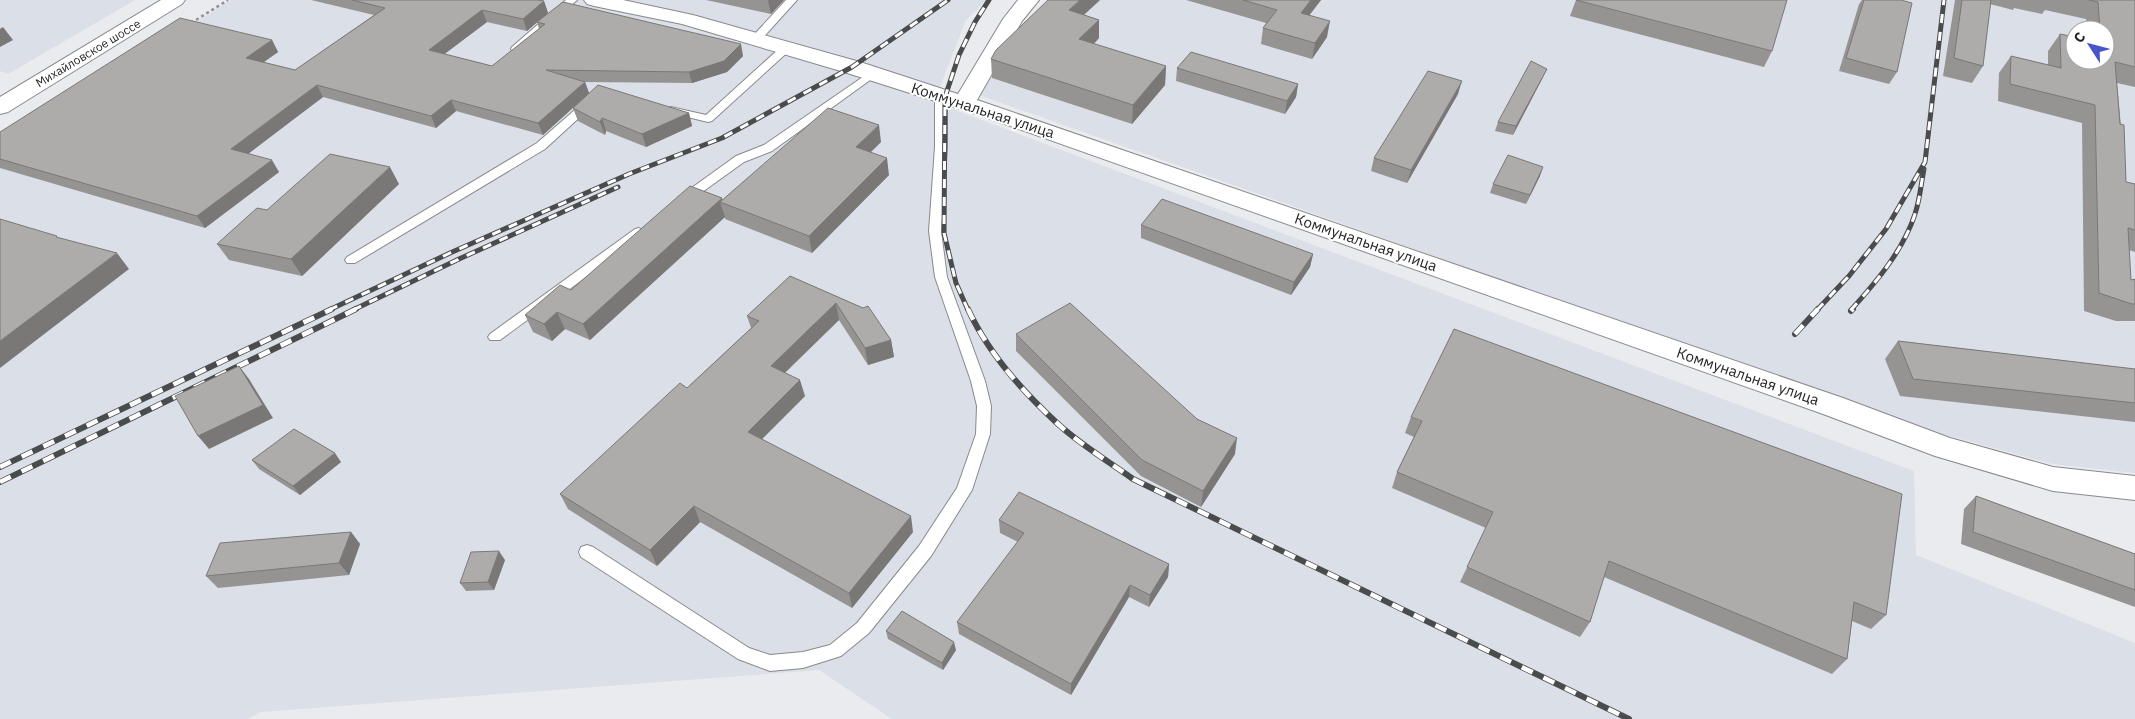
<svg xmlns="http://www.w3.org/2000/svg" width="2135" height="719" font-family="'IBM Plex Sans',sans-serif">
	<rect width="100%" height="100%" fill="#eaebee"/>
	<path fill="#dadfe8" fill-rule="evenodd" d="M0,0H135L8,74L0,71Z
		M231,0H987L966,20L934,102L1914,471L1916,555L2135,643V719H892L819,670L261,712L247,719H0V145Z
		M1049,0H2135V473L2052,464L1917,427L973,93L1025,22ZM2075,30H2105V60H2075Z"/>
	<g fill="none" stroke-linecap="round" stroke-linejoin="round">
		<g stroke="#88898b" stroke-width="2">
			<path id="lane" d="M566,0H577L520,51H512L511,49L512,47Z
				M786,0H797L760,41H752L751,39L752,37Z
				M786,45L790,46L791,48L790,50L712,121L708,122L667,112L665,110L671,107L706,115L782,46Z
				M873,70L878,73L877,75L772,151L744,162L687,203H679L677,200L679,197L736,156L764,145Z
				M941,92L947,95V147L941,231L947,277L985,381L991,406L990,434L972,490L931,556L869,633L841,656L803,668L770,671L738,659L581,557L579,552L581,547L587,545L593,547L749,648L770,655L803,652L830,645L857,623L919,546L957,488L976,434L977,406L971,381L935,277L929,231L935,147V95Z
				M589,100L595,103L593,105L545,149L355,263H347L345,260L347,257L537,143L585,101Z
				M639,228L645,232L643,235L500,340H490L488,337L490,334L635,229Z"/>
		</g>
		<g stroke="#88898b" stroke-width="2">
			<path id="street" d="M584,0H623L693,15L860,62L958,94L1003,19L1018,0H1039L1022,21L977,100L1843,398L1950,438L2053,467L2135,476V500L2053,491L1935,456L1823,414L982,116L844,72L682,24L594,6L587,4Z"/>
		</g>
		<g stroke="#88898b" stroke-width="2">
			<path id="secondary" d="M161,0H185L182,4L8,112L0,114V97Z"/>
		</g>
		<path stroke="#929395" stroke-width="2.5" stroke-dasharray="3 3" stroke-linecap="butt" d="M191,23L228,0"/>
		<use href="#lane" fill="#fff" fill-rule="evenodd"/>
		<use href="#street" fill="#fff" fill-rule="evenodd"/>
		<use href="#secondary" fill="#fff" fill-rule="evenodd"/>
		<g stroke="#4a4b4c" stroke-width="5">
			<path id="rail-far1" d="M329,310L450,253L629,174L722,138L852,67L948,0
				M353,310L459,259L618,187
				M968,310L956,283L944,233L945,97L959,55L975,22L989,0
				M1817,310L1849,276L1886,229L1925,162L1944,0
				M1851,310C1876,282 1903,251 1915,214C1920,199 1921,184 1924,169"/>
		</g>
		<g stroke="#4a4b4c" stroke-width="6">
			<path id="rail" d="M968,309C988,353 1023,392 1058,424C1081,445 1108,461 1133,479L1629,719
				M1851,311L1853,309
				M1795,334L1818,309
				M0,467L332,309
				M0,482L356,309"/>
		</g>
		<use href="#rail-far1" stroke="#fff" stroke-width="3" stroke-dasharray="9" stroke-linecap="butt"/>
		<use href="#rail" stroke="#fff" stroke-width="4.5" stroke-dasharray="12" stroke-linecap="butt"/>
	</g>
	<path fill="#969492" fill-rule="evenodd" d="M311,0H538L544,1L548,13L539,21L743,56L727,72L692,83L585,82L589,93L689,113L692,126L646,147L606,131L605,135L578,121L573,108L574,107L543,135L456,111L436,128L323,97L248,153L279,172L205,228L0,168V132L272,40L278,52L263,62L295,70L374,15ZM487,22L527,31L537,22L539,29L492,66L444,54Z
		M706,0H784L771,14Z
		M1100,0L1084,15L1099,20V38L1094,44L1166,66L1165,85L1132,124L992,78L991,59Z
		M1186,0H1321L1309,15L1327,37L1312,59L1261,44L1263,28L1266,23Z
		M1576,0L1772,51L1764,67L1570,16Z
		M1862,0H1901L1897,72L1889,84L1839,71L1859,4Z
		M1955,0H2135V87L2117,83L2126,182L2135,184V252L2129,250L2131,280L2135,279V321H2116L2084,311L2082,123L1998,101L1999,73L2011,56L2048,65V51L2060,34L2105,60V30H2087L2086,19L2045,10L2042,14L2014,8L2013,10L1990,4L1983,66L1972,83L1943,76Z
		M1177,68L1298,84L1296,97L1285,114L1176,81Z
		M1543,77L1513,135L1495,131L1498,122Z
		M1458,94L1407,183L1371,171L1374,158Z
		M881,142L870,152L889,175L812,253L725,219V217L590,340L565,329L552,341L533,332L525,315L571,290L723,200Z
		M1540,176L1526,204L1490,193L1493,184Z
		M399,184L302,276L229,260L217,244L267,210Z
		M1141,225L1313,254L1310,267L1291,295L1141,238Z
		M790,276L863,308L891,340L894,357L868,365L839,320L785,373L805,396L762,439L913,532L852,608L700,522L657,566L568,509L560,494L687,388L751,328L747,316Z
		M1016,334L1235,454L1201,507L1141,476L1016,351Z
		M1898,341L2135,369V422L1900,396L1885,359Z
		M1411,417L1886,615L1871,629L1852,621L1847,659L1832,674L1604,577L1590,622L1580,637L1460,582L1486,528L1392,488L1397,472L1414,437L1405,433Z
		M252,460L341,462L300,495L259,469Z
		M1976,496L2135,554V607L1961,544L1964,509Z
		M999,520L1169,564L1168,577L1149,607L1129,597L1071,695L959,634L957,622L1018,542L1000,533Z
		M351,532L360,544L349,575L218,588L206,576Z
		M505,560L494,590L466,591L460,583Z
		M886,631L956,650L943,670L888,639Z"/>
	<path fill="#7a7877" d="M769,0H784L771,14L768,1Z
		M1080,0H1100L1069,28V10Z
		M1311,0H1321L1299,29L1301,13Z
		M544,1L548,13L527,31L523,19Z
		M482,10L487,22L434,62L429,50Z
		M1099,20V38L1079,58V39Z
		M1330,21L1327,37L1312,59L1315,43Z
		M3,27L13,40L0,47V29Z
		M272,40L278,52L253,70L246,58Z
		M741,44L743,56L727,72L692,83L689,72Z
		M1166,66L1165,85L1132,124L1133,105Z
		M1547,69L1543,77L1513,135L1516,126Z
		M1462,81L1458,94L1407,183L1411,170Z
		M585,82L589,93L543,135L538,123Z
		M1298,84L1296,97L1285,114L1287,101Z
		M317,85L323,97L239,161L231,149Z
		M451,100L456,111L436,128L431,116Z
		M689,113L692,126L646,147L642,134Z
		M602,118L606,131L605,135L600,122Z
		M879,125L881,142L859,164L856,147Z
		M887,158L889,175L812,253L809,236Z
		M272,160L279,172L205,228L197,216Z
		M390,167L399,184L302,276L291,259Z
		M1543,167L1540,176L1526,204L1530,195Z
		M722,198L724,203L720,202L725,217L590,340L583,324Z
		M117,253L129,269L0,368V341Z
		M1313,254L1310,267L1291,295L1294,282Z
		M836,303L839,320L775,382L771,366Z
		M557,312L565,329L552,341L544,324Z
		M891,340L894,357L868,365L865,348Z
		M239,366L249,379L273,418L209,449L198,436Z
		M800,380L805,396L753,448L748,432Z
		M1237,438L1235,454L1201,507L1203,491Z
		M335,453L341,462L300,495L293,486Z
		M694,506L700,522L657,566L650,550Z
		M911,516L913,532L852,608L849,593Z
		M351,532L360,544L349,575L339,563Z
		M499,551L505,560L494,590L488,582Z
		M1169,564L1168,577L1149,607L1150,595Z
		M1130,585L1129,597L1071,695V684Z
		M954,642L956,650L943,670L942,663Z"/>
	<path fill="#aeacaa" stroke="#7a7877" d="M352,0H538L544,1L523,19L482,10L429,50L492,66L545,24L537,22L563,2L741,44L724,61L689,72L546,70L585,82L538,123L451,100L431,116L317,85L231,149L272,160L197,216L0,159V132L180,18L272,40L246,58L295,70L385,8Z
		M1048,0H1080L1069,10L1099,20L1079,39L1166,66L1133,105L991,59L996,50Z
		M1243,0H1311L1301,13L1330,21L1315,43L1263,28L1277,10Z
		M1576,0H1787L1772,51Z
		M1864,0H1901L1912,3L1897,72L1846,58Z
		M1962,0H1991L1983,66L1954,58Z
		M2089,0H2135V67L2115,62L2120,124L2124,125L2126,182L2135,184V230L2128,228L2131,280L2135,279V304H2132L2099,293L2095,105L2010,84L2011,56L2061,68L2060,34L2075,37V60H2105V30H2100L2098,2Z
		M1191,52L1298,84L1287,101L1177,68Z
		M1531,61L1547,69L1516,126L1498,122Z
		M1428,71L1462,81L1411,170L1374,158Z
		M598,85L689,113L642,134L602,118L600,122L573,108Z
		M828,108L879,125L856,147L887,158L809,236L720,202Z
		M330,154L390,167L291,259L217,244L257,208L267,210Z
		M1508,155L1543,167L1530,195L1493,184Z
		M690,186L722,198L583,324L557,312L544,324L525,315L560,285L571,290Z
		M1162,199L1313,254L1294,282L1141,225Z
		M0,219L57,236L56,237L117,253L0,341Z
		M790,276L863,308L868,306L891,340L865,348L836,303L771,366L800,380L748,432L911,516L849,593L694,506L650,550L560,494L680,383L687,388L759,321L747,316Z
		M1070,303L1197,419L1237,438L1203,491L1142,460L1016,334Z
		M1454,329L1902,494L1886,615L1854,602L1847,659L1609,561L1590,622L1467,567L1493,512L1397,472L1422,421L1411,417Z
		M1898,341L2135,369V403L1913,379Z
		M239,366L263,405L198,436L175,396Z
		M294,429L335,453L293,486L252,460Z
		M1019,492L1169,564L1150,595L1130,585L1071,684L957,622L1024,533L999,520Z
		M1976,496L2135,554V590L1973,532Z
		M351,532L339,563L206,576L220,543Z
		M499,551L488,582L460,583L471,552Z
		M902,611L954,642L942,663L886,631Z"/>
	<g text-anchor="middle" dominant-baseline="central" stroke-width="4" stroke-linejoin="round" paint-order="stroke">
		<g font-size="12" fill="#1f2021" stroke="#fff">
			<text transform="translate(88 53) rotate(-31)">Михайловское шоссе</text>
		</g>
		<g font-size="15" fill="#1f2021" stroke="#fff">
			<text transform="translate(983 110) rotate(18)">Коммунальная улица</text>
			<text transform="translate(1366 242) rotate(19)">Коммунальная улица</text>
			<text transform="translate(1748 376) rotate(19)">Коммунальная улица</text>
		</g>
	</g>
	<g transform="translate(2090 45) rotate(306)"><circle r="24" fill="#ffffff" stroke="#a5a6a6"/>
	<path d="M0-4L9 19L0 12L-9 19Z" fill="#4a54ca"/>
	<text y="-8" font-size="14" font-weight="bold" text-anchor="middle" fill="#1f2021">С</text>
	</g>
</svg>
